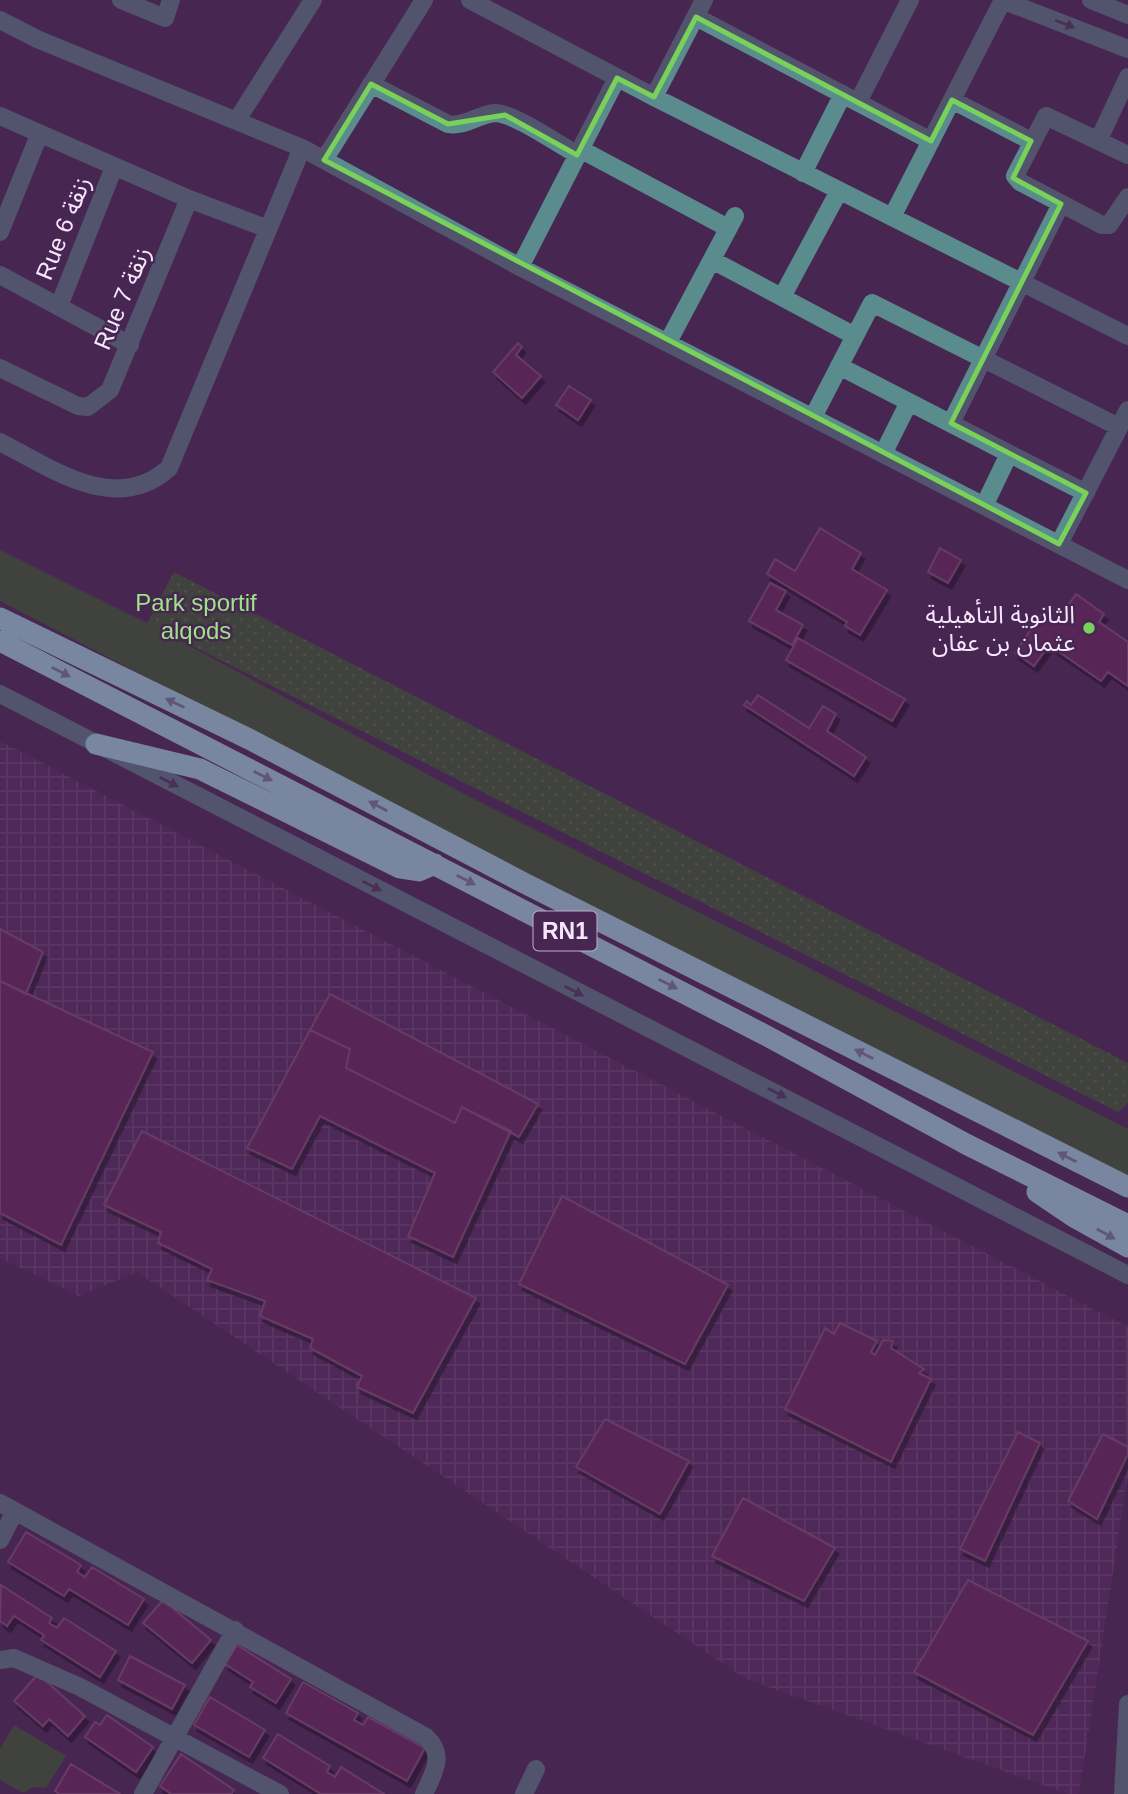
<svg xmlns="http://www.w3.org/2000/svg" width="1128" height="1794" font-family="Helvetica,'Noto Sans Arabic',sans-serif">
	<defs>
		<pattern id="industrial-grid" width="8" height="8" patternUnits="userSpaceOnUse" patternTransform="scale(1.75)"><rect width="8" height="8" fill="#542c5f"/><path d="M0 4h8M4 0v8" fill="none" stroke="#6d4b77"/></pattern>
		<pattern id="park-dots" width="8" height="8" patternUnits="userSpaceOnUse" patternTransform="scale(1.75)"><rect width="8" height="8" fill="#366624"/><path d="M2 2h.1M6 6h.1" fill="none" stroke="#547c45" stroke-width="1.8" stroke-linecap="round"/></pattern>
		<filter id="shadow"><feDropShadow dx="3.5" dy="6" stdDeviation="0" flood-color="#0009"/></filter>
	</defs>
	<rect width="100%" height="100%" fill="#482652"/>
	<path fill="url(#industrial-grid)" d="M0,741L1128,1327V1475L1079,1794H1068L746,1679L137,1272L79,1296L0,1258Z"/>
	<path fill="#366624" d="M0,550L147,623L466,795L1128,1129V1176L444,832L0,601Z
		M14,1725L66,1756L46,1788L33,1787L23,1793L0,1780V1749Z"/>
	<path fill="url(#park-dots)" d="M174,572L1128,1063V1103L1118,1112L147,623Z"/>
	<path fill="#6c285b" stroke="#8a567b" stroke-width="2" filter="url(#shadow)" d="M518,343L522,347L516,355L541,376L522,398L493,372Z
		M569,386L591,400L578,420L556,405Z
		M820,528L861,553L852,569L887,590L860,635L845,626L847,622L767,574L775,559L795,571Z
		M940,548L961,560L948,583L928,572Z
		M770,583L786,591L776,610L803,625L792,645L749,621Z
		M1076,594L1104,614L1099,622L1128,642V686L1108,672L1101,681L1049,645L1034,666L1015,653L1047,606L1061,616Z
		M798,638L905,699L892,721L786,660Z
		M758,695L809,728L823,706L836,714L827,731L866,757L854,776L744,705L747,701L751,705Z
		M0,929L43,952L26,994L0,981Z
		M0,981L153,1052L61,1245L0,1213Z
		M330,994L538,1104L519,1137L462,1107L455,1123L346,1068L350,1049L310,1030Z
		M310,1030L350,1049L346,1068L455,1123L462,1107L511,1131L453,1257L408,1236L435,1173L320,1116L292,1169L247,1148Z
		M142,1131L476,1298L413,1413L357,1387L362,1376L310,1348L313,1339L260,1316L265,1301L207,1280L212,1269L158,1243L161,1232L104,1205Z
		M562,1196L728,1285L685,1364L519,1284Z
		M840,1323L877,1341L871,1352L875,1355L883,1340L893,1341L891,1348L924,1369L919,1373L931,1379L891,1462L785,1409L825,1328L834,1334Z
		M605,1419L689,1461L660,1514L576,1467Z
		M1018,1432L1040,1443L985,1561L960,1549Z
		M1103,1434L1128,1447V1454L1097,1519L1068,1501Z
		M743,1498L835,1548L804,1601L712,1556Z
		M26,1532L81,1565L77,1572L85,1577L92,1567L144,1599L128,1625L69,1589L64,1596L8,1562Z
		M968,1580L1088,1641L1033,1735L914,1672Z
		M1,1585L52,1618L49,1623L57,1628L64,1618L116,1651L100,1677L41,1640L44,1635L14,1616L7,1626L0,1621Z
		M163,1600L211,1640L192,1663L143,1623Z
		M237,1645L291,1679L276,1703L250,1687L253,1682L225,1664Z
		M130,1656L185,1685L172,1709L118,1680Z
		M38,1674L85,1716L68,1736L49,1719L43,1726L14,1701Z
		M303,1682L358,1713L354,1720L363,1725L368,1717L425,1748L407,1781L286,1713Z
		M210,1697L265,1730L249,1757L194,1725Z
		M107,1715L153,1747L136,1772L85,1737L95,1722L100,1725Z
		M278,1734L330,1766L327,1772L335,1777L341,1767L384,1794H321L263,1758Z
		M181,1754L234,1790L231,1794H171L160,1786Z
		M71,1764L120,1794H59L55,1791Z"/>
	<g fill="none" stroke-linecap="round" stroke-linejoin="round">
		<path stroke="#5b8c8d" stroke-width="18" d="M121,0L165,18L171,0
			M470,0L654,97L1128,336
			M1002,0L1128,49
			M1091,0L1128,15
			M696,17L931,141
			M0,20L37,39L302,148L520,267L1128,580
			M371,84L448,124C465,127 479,114 495,113C514,113 559,145 578,155
			M654,97L704,0
			M952,100L1031,141
			M858,102L910,0
			M0,116L189,199L268,229
			M237,120L313,0
			M1099,139L1128,77
			M580,149L728,228
			M1128,155L1046,116L1015,176L1020,182L1102,225H1109L1128,197
			M324,160L424,0
			M803,173L843,94
			M892,217L1003,0
			M0,232L39,135
			M712,260L853,335
			M520,267L617,78
			M0,275L130,345
			M782,297L839,191
			M59,306L114,167
			M668,342L735,216
			M839,366L1086,493
			M0,368L78,406L88,407L110,390L189,199
			M813,417L872,303L1119,427
			M951,423L1061,204
			M0,442C51,468 116,516 169,468L302,148
			M884,452L909,402
			M984,506L1009,454
			M1059,544L1128,410
			M0,694L1128,1275
			M0,1503L426,1737C446,1755 433,1774 424,1794
			M0,1540L15,1511
			M0,1660L14,1658L80,1687L280,1794
			M143,1794L235,1630
			M524,1794L536,1769
			M1123,1794L1128,1704"/>
		<path stroke="#b3fafc" stroke-width="21" d="M0,618L249,739L524,883L1128,1187
			M0,641L767,1036L966,1144L1128,1225
			M96,744L200,769L400,868L419,871L435,864
			M1037,1192L1074,1217L1128,1247"/>
	</g>
	<defs><path id="oneway-solid" d="M-6-.8H1V-3.2L6.5 0L1 3.2V.8H-6Z" transform="scale(1.75)"/></defs>
	<g fill="#4c3a5e">
		<use href="#oneway-solid" transform="translate(1065 24) rotate(21)"/>
		<use href="#oneway-solid" transform="translate(169 782) rotate(27)"/>
		<use href="#oneway-solid" transform="translate(372 886) rotate(27)"/>
		<use href="#oneway-solid" transform="translate(574 991) rotate(27)"/>
		<use href="#oneway-solid" transform="translate(777 1093) rotate(27)"/>
	</g>
	<g fill="#7e90a7">
		<use href="#oneway-solid" transform="translate(61 672) rotate(27)"/>
		<use href="#oneway-solid" transform="translate(175 703) rotate(-154)"/>
		<use href="#oneway-solid" transform="translate(263 776) rotate(27)"/>
		<use href="#oneway-solid" transform="translate(378 806) rotate(-152)"/>
		<use href="#oneway-solid" transform="translate(466 880) rotate(27)"/>
		<use href="#oneway-solid" transform="translate(668 984) rotate(27)"/>
		<use href="#oneway-solid" transform="translate(864 1054) rotate(-153)"/>
		<use href="#oneway-solid" transform="translate(1067 1157) rotate(-153)"/>
		<use href="#oneway-solid" transform="translate(1106 1234) rotate(29)"/>
	</g>
	<path d="M0 0H1128V1794H0ZM696,17L931,141L952,100L1031,141L1013,178L1061,204L951,423L1086,493L1059,544L324,160L371,84L448,124L505,115L577,155L617,78L654,97Z" fill="#482652" fill-opacity=".55" fill-rule="evenodd"/>
	<path fill="none" stroke="#78d158" stroke-width="5" stroke-linejoin="round" d="M696,17L931,141L952,100L1031,141L1013,178L1061,204L951,423L1086,493L1059,544L324,160L371,84L448,124L505,115L577,155L617,78L654,97Z"/>
	<circle fill="#78d158" stroke="#482652" stroke-width="2.5" cx="1089" cy="628" r="7"/>
	<g text-anchor="middle" dominant-baseline="central" stroke-width="5" stroke-linejoin="round" paint-order="stroke">
		<rect fill="#482652" stroke="#c2acc9" stroke-width="2" x="533.5" y="911.5" width="63" height="39" rx="5"/>
		<g font-size="23" font-weight="bold" fill="#f6e6fc">
			<text x="565" y="931">RN1</text>
		</g>
		<g font-size="24" fill="#f6e6fc" stroke="#482652">
			<text transform="translate(63 228) rotate(-68)">Rue 6 زنقة</text>
			<text transform="translate(122 298) rotate(-67)">Rue 7 زنقة</text>
		</g>
		<g font-size="24" fill="#9ce484" stroke="#482652">
			<text x="196" y="602">Park sportif<tspan x="196" dy="28">alqods</tspan></text>
		</g>
		<g font-size="24" fill="#f6e6fc" stroke="#482652" text-anchor="end">
			<text x="1075" y="614">الثانوية التأهيلية<tspan x="1075" dy="28">عثمان بن عفان</tspan></text>
		</g>
	</g>
</svg>
